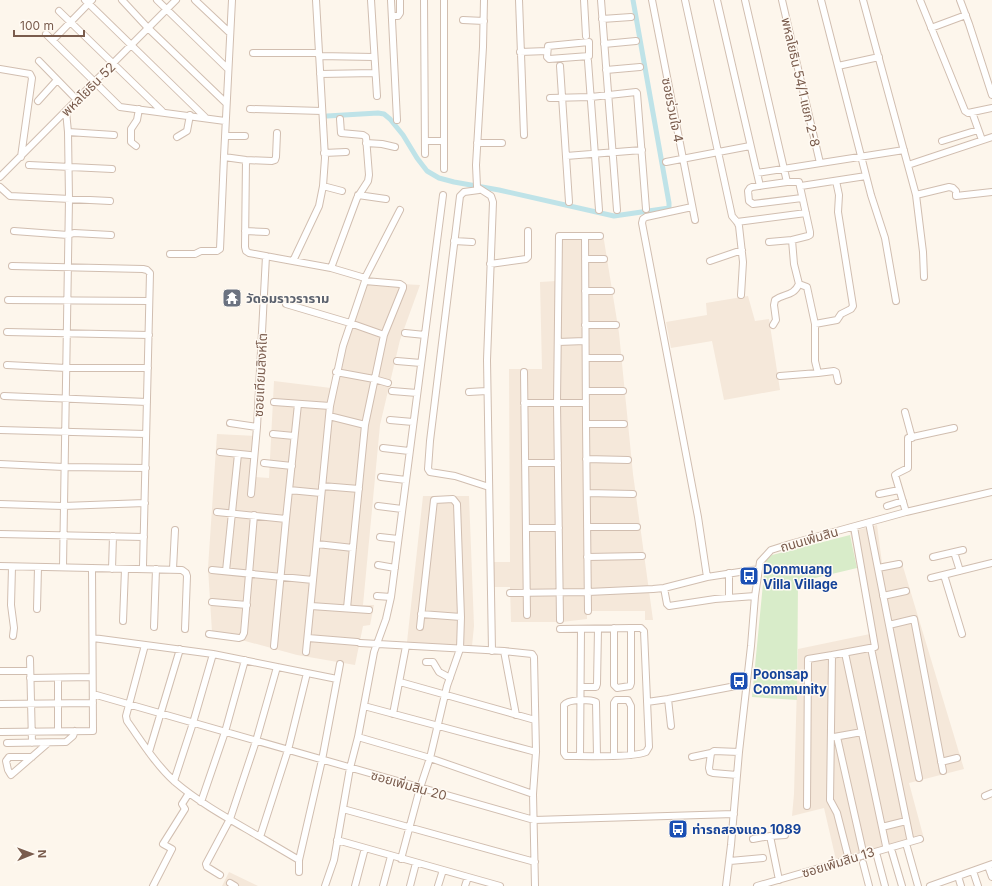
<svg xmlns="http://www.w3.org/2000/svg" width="992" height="886" font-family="Inter,'Noto Sans Thai',sans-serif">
	<rect width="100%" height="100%" fill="#fdf6ec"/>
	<path fill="#f5e8da" d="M563,232L603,234L619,333L633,474L653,620H645V611H587V619L562,622H511L510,587H494L493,562H510L509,369H542L540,282L556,281V236Z
		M366,282L420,285L400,340L380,425L363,605H374L370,625L363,626L355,665L297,655L212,632L208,568L217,434L256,436L255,477L269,478L274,381L331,388L334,370L348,322Z
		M748,296L755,321L769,319L780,390L724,400L712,341L671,348L666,322L707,315L706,303Z
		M423,496H469L474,626L472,646L407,642Z
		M877,525L882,563L901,560L964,769L909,783L923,835L836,860L824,808L792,816L794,794L798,649L870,634L850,532Z
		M229,872L258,886H222Z"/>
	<path fill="#d8ecc9" d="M850,535L857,568L798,582L797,700L752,697L765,563L767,559L772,555Z"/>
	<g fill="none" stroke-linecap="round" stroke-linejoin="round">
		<path stroke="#bfe3e8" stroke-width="5" d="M327,116L378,113L384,114L390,119L403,135L417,158L427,171L439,178L454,182L499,190L614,216L669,208V203L633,0"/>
		<g stroke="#d1beb0" stroke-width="8">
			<path id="minor" d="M85,0L205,117
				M122,0L148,28L226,103
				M157,0L228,69
				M195,0L230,33
				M371,0L377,96
				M391,0L397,120
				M424,0L425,154
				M444,0V169
				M484,0L483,47L476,165L477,187L491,196L493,202L487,360L492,651
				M519,0L524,135
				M584,0L586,36
				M601,0L617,210
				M652,0L695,220
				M685,0L732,216L737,222L739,226L743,262L741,295
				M717,0L760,186
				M745,0L787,182
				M782,0L820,163
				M821,0L871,195L885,238L896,301
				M863,0L916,195L923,252L924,277
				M920,0L965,111L968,113L992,108
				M960,0L969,24L992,95
				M59,11L162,111
				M392,16H398L400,13V0
				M602,19L631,17
				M463,20L484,21
				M931,28L966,15
				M46,34L120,107L225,121
				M53,40L92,0
				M589,42V56L549,59L547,57L548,46Z
				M604,44L636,41
				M520,52L547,51
				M253,53H319
				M319,56L374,57
				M39,61L77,100
				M588,61L599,210
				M560,66L569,202
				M838,66L879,57
				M0,69L30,74L32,78L21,157
				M606,70L640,67
				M320,74L375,73
				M550,98L591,97L636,92L637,93L646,209
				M38,101L57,80
				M250,109L322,111
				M972,112L982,140
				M68,132L114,135
				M225,136H245
				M177,137L187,131L190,115
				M425,141H444
				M942,141L978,130
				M366,143L382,144L395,147
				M477,143H502
				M136,146L131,142V129L137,120L139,109
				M324,153L346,152
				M566,156L642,150
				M224,157L246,160L272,161L275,160L276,157L277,133
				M246,160L245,247L246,251L249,253L331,268L365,278
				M666,162L750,146
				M29,165L112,169
				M908,165L992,137
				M757,173L904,150
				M0,177L176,0
				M323,186L342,191
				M801,186L866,176
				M0,187L10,196L110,201
				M479,190L464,192L460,196L430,441L428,469L430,472L455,476L489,487
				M358,195L386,199
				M916,195L949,187L953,188L956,191V196L992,192
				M692,207L646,217L643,219L642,223L698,517L707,577
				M737,222L806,213
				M14,231L68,235L74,233L111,235
				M245,231L266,232
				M585,236L586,424L588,611
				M454,241L472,242
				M769,242L792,240
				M170,254H195L201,251H217L220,249L224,157L232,0
				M585,259H604
				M293,261L319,206L323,186L325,158L316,0
				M710,261L742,250
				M490,264L526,259L528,257V231
				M12,266L143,269L147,270L150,273L143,566
				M331,268L357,198L368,181L369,175L366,137L363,135L341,133L340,119
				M585,291H611
				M8,300L149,301
				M286,304L350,323L384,335
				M815,324L837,320L841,314L851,309L853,306L838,212L839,195L836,181
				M585,325H616
				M773,325L776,320L774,305L775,300C784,293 793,297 799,284
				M7,332L149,335
				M405,333L425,335
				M558,342L585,341
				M586,358H620
				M397,361L421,363
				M7,365L66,368H148
				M336,372L374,379L388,383
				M524,372L527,615
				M818,373L834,371L836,372L838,381
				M780,376L818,373L815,361V324L807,287L799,284L794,264L792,240L808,236L810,235V232L799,182H787L752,187L750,188L748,191L749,201L753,204L802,198
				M392,391L417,393
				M586,391H623
				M469,392L487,391
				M4,396L147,402
				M274,402L330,406
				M524,403H586
				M905,412L912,438
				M329,416L365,425
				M390,420L413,422
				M230,423L257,427
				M586,424H624
				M0,430L146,434
				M273,434L294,436
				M383,448L409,451
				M220,452L250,455
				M586,459L628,460
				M264,463L292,466
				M525,463H558
				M0,464L64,467L146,468
				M381,477L406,480
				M322,486L359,489
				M289,490L321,493
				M587,493L633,494
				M251,494L257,427L266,256
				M879,494L899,490
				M0,504L63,506L145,503
				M378,506L402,509
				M887,506L903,501
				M217,512L286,519
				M906,512L895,475L898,473L908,468V438L954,428
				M869,523L919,778
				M587,527H637
				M526,528H559
				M0,534L144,537
				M380,537L398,539
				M317,544L353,548
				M954,552L960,571
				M587,557L642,556
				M933,557L963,550
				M378,565L395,568
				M0,566L182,570L186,573L187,576L185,629
				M12,567L11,605L14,628L13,636
				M63,567L69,199L68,132L66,111
				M878,568L899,564
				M112,569L113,536
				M173,569L175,530
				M212,570L313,580
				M226,571L238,454
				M729,573V598
				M944,575L962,634
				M931,578L992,563
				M664,588L667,604L669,606L715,599L755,596
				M510,593L588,592L653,589L664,588L707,577L759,569
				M377,596L391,597
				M883,596L906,591
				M212,602L247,605
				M311,606L369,610
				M347,608L365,425L384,335L403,288V286L400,284L365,281
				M37,609L38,567
				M421,614L461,617
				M560,620L557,403L559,236H600
				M123,621L125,569
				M889,625L914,619L943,771
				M154,627L156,569
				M614,628V685L617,688L630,686L631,683V628
				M560,629L631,628H641L644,631L649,747L646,752C634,758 582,756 566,756L564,753V705C568,699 589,699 596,702L597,756
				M209,634L239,638L242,637L244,633L254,515
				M93,638L213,654L337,679
				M308,638L357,642
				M360,643L504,651L532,654L534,657L536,752L533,794L535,886
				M145,645L126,716L127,721C142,742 156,765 175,782C201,804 231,820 260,837
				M274,646L286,519L298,404
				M871,648L910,838
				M504,651L516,715
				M306,652L330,406L343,346L365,281V278L400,210
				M845,653L886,846
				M30,659L32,743
				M426,662H433L439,672L450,678
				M0,671H30
				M30,678L92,677
				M58,678V731
				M400,682L535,720
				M581,687H596L597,684L598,629
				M93,694L534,820L734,814
				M668,699L671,726
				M647,702L668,699L746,684
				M0,704L93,703
				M364,706L536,752
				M393,714L406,646
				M0,732L93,731L92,568
				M358,737L430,758L533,794
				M834,737L862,732
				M837,737L863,852
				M7,743L66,742L73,736L75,731
				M149,752L180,649
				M580,756L581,629
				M614,756V703L616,700H628L631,706V755
				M32,757H9L6,761L8,770L11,775L48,743
				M692,757L711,753
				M941,762L957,758
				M737,775L713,773L710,772L709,768L711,753L714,751L739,752
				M174,781L193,723L213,654
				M985,796L992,793
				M201,802L225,732L245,660
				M807,806L808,659L832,655
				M343,809L535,862
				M882,827L906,821
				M753,839L770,836
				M337,840L500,886
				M907,847L918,886
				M892,852L902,886
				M848,856L837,813L830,800L832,655L875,647L854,527
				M877,856L885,886
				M401,859L420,788L430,758L447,686L460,649L461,617L457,504L453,499L434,500L420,627
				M299,860L260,837L288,750L307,673
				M730,861L763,858
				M863,863L869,886
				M988,866L992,877
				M973,871L978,886
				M299,872V860L322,760L340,664
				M220,875L207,867L206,864L230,819L256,741L277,667
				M958,876L961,886
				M779,880L770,836L785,835
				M230,883L235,886
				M153,886L172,849L163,844L185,809L182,804L189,793
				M325,886L334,860L350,768L358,737L374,652L386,619L391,597L443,195
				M355,886L365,848
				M383,886L391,856
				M410,886L416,863
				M438,886L443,870
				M465,886L468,877
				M726,886L731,845L739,752L751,646L755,596L760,562L771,550L790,544L906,512L992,492
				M757,886L920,839
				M930,886L992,864"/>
		</g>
		<use href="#minor" stroke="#fff" stroke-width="6"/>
	</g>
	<defs>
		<g id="temple-square" transform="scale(1)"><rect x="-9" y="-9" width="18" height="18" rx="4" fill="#6b7280" stroke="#fffaf3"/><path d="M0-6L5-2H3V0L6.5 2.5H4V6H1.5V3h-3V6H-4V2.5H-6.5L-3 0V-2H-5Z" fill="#fff"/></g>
		<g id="bus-square" transform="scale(1)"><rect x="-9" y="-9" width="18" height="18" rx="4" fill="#1a4fb4" stroke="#fffaf3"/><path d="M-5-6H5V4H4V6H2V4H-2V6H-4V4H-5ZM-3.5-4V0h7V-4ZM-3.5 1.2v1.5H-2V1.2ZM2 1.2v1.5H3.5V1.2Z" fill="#fff"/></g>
	</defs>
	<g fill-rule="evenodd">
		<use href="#temple-square" x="232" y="298"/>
		<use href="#bus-square" x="749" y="576"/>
		<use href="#bus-square" x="739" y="681"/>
		<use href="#bus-square" x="678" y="829"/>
	</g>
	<g text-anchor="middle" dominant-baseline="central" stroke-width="3" stroke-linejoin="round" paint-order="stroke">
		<g font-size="13" fill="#7a5c4d" stroke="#fffaf3">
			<text transform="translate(801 82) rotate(77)">พหลโยธิน 54/1 แยก 2-8</text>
			<text transform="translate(88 89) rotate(-45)">พหลโยธิน 52</text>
			<text transform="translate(673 110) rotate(79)">ซอยร่วมใจ 4</text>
			<text transform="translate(260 375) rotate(-87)">ซอยเทียมสิงห์โต</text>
			<text transform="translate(809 539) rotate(-16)">ถนนเพิ่มสิน</text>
			<text transform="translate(409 785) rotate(16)">ซอยเพิ่มสิน 20</text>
			<text transform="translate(838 862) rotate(-17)">ซอยเพิ่มสิน 13</text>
		</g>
		<g font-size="13" font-weight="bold" fill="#5b616d" stroke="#fffaf3" text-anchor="start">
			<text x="246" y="298">วัดอมราวราราม</text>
		</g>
		<g font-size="13" font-weight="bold" fill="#164399" stroke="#fffaf3" text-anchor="start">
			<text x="763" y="569">Donmuang<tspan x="763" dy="15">Villa Village</tspan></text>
			<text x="753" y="674">Poonsap<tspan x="753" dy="15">Community</tspan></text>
			<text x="692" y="829">ท่ารถสองแถว 1089</text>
		</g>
	</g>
	<g transform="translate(32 854) rotate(89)" stroke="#fffaf3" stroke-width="3" paint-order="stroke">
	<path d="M0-3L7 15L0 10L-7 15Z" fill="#7a5c4d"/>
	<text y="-6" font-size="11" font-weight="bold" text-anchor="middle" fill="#7a5c4d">N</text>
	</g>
	<path d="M14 30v6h70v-6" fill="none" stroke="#7a5c4d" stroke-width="2"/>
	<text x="20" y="30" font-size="12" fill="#7a5c4d" stroke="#fffaf3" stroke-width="3" paint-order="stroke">100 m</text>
</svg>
